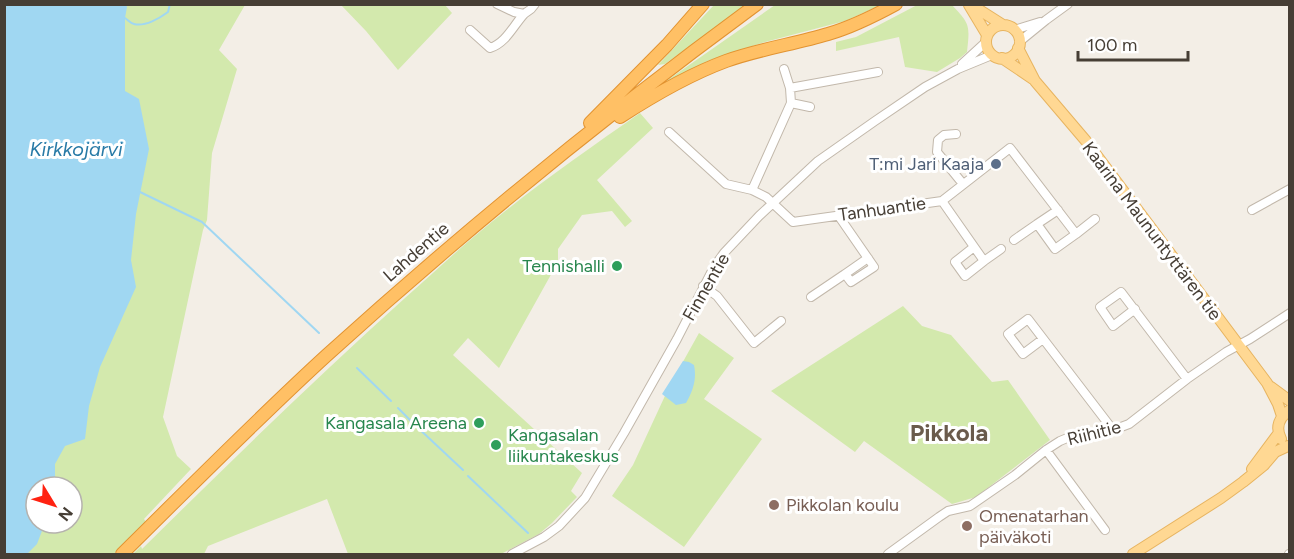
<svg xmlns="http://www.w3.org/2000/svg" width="1294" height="559" font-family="Figtree,sans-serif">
	<rect width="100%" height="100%" fill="#f3eee6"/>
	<path fill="#d3e9ad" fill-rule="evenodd" d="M919,4L952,5C970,24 970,25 967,52L960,58L937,72L905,67L899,37L836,51V42L856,37Z
		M4,5H245L219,50L237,69L212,153L207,220L203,230L163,417L177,456L191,469L144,519L146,522L114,554H5ZM36,487H72V523H36Z
		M341,5H445L452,13L398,70L366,31Z
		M714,5H747L665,64L658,65Z
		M775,5H881L845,21L765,42L710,60L662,84Z
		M640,113L653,128L597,180L632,221L625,227L612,211L582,215L558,249V262L499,368L468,338L453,355L582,473L571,491L577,497L552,523L539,534L501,554H348L327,499L208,546L204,554H133L141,546L142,549C228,464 315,379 405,298C429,277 452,255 476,235C528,191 584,152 640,113Z
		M903,306L922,326L951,335L992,382L1008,380L1050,440L976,497L952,504L864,441L855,452L771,391Z
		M699,333L734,358L704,399L762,439L684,547L612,496L633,465L670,385Z"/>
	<path fill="#a0d7f2" d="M4,5H126L127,7L125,18V91L139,99L149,149L136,214L131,260L136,287L100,367L89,406L85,439L65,446L55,464V486L36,487V523H45L37,544L27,554H4Z
		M683,361L689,362L694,365C697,379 693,391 686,403L676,405L662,394Z"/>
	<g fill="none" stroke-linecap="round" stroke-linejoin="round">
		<path stroke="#a0d7f2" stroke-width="2" d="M125,18C128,20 130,23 134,24C145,27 160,18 168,12L170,4
			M140,192L202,222L319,333
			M357,368L391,401
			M398,408L411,421
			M416,426L463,470
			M468,476L528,533"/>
		<g stroke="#c2b8ab" stroke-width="10">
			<path id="minor" d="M497,4L514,12L524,14L531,9L535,4
				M470,30L490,48C506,43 513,26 524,14
				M1014,30L1040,22
				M1019,42L1046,20L1068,4
				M962,64L986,42
				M790,88L878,72
				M791,103L810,107
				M669,132L726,184L752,190L766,197L793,222L942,201L1010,148L1076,234L1055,249L1037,224L1058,210
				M956,134L944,135L938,140L937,152L963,184
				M752,190L791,103L790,88L784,69
				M942,201L984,261L965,276L955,262L974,247
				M1252,210L1290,189
				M838,215L874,267L851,282L845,274L868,258
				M1076,234L1095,219
				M1014,240L1037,224
				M984,261L1001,249
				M703,286L717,296L754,343L781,321
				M811,297L845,274
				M1135,309L1113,326L1100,307L1121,292L1187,379
				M1043,339L1023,354L1008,334L1028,319L1113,430
				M1046,450L1105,530
				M512,554L544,537L559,526L585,498L624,433L677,339L714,267L724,253L759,216L818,161L875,121L925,87L958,69L992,55
				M888,554L939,517L948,511L970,506L1015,475L1046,450L1060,441L1072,436L1113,430L1129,424L1187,379L1226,352L1250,339L1290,313
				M1289,554H1290"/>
		</g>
		<g stroke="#e7b460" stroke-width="12">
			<path id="major" d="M970,4L1003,25
				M969,5L987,35
				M986 42a17 17 0 1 1 34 0a17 17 0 1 1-34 0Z
				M1018,48L1035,81L1086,141L1267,383L1278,404L1282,416
				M1002,58L1033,79
				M1271,387L1290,401
				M1281,439C1275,427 1279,417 1290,410
				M1252,469L1278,434
				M1133,554L1221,498L1243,482L1264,465L1275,452L1288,446"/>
		</g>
		<g stroke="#e29331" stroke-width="14">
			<path id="highway" d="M620,117C654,95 688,75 726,61C759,49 795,44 828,34C852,27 874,16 896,4
				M590,123L667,45L703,4
				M122,554C190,487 257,419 327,355C464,231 607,114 757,4"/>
		</g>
		<use href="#minor" stroke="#fff" stroke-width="8"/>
		<use href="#major" stroke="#ffd893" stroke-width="10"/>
		<use href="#highway" stroke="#ffc065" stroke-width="12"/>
	</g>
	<circle fill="#5c6f8a" stroke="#fff" stroke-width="2" cx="996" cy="164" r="6"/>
	<g fill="#2e9e5b" stroke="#fff" stroke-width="2">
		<circle cx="617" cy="266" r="6"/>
		<circle cx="479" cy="423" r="6"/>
		<circle cx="496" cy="445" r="6"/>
	</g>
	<g fill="#8d6e63" stroke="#fff" stroke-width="2">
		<circle cx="774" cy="505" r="6"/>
		<circle cx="967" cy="526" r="6"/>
	</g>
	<g text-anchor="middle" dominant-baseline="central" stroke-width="6" stroke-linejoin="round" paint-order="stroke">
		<g font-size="18" fill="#4e5e75" stroke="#fff" text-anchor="end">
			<text x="984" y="164">T:mi Jari Kaaja</text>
		</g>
		<g font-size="18" fill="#463e35" stroke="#fff">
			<text transform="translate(882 209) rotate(-8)">Tanhuantie</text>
			<text transform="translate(1152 231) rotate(53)">Kaarina Maununtyttären tie</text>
			<text transform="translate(416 252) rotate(-41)">Lahdentie</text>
			<text transform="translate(706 287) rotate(-60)">Finnentie</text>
			<text transform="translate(1094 433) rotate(-14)">Riihitie</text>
		</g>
		<g font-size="18" fill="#27864d" stroke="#fff" text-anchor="end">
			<text x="605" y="266">Tennishalli</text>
			<text x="467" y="423">Kangasala Areena</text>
			<text x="508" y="435" text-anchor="start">Kangasalan<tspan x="508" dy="21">liikuntakeskus</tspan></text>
		</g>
		<g font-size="18" fill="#785e54" stroke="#fff" text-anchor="start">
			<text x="786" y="505">Pikkolan koulu</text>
			<text x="979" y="516">Omenatarhan<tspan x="979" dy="21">päiväkoti</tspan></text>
		</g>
		<g font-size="20" font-style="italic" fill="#287aa6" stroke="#fff">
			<text x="76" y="149">Kirkkojärvi</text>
		</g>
		<g font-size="24" font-weight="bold" fill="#6a5b4c" stroke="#fff">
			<text x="949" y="432">Pikkola</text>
		</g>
	</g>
	<rect width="1294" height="559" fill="none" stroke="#463e35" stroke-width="12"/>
	<g transform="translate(54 505) rotate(128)"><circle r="28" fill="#ffffff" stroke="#b5b2ae" stroke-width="1.5"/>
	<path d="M0-4.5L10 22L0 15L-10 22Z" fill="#ff2211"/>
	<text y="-9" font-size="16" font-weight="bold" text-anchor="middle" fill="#463e35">N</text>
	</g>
	<path d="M1078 51v9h110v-9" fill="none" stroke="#463e35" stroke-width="3"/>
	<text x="1087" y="51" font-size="18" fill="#463e35" stroke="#ffffff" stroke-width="4.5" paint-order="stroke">100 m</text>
</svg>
